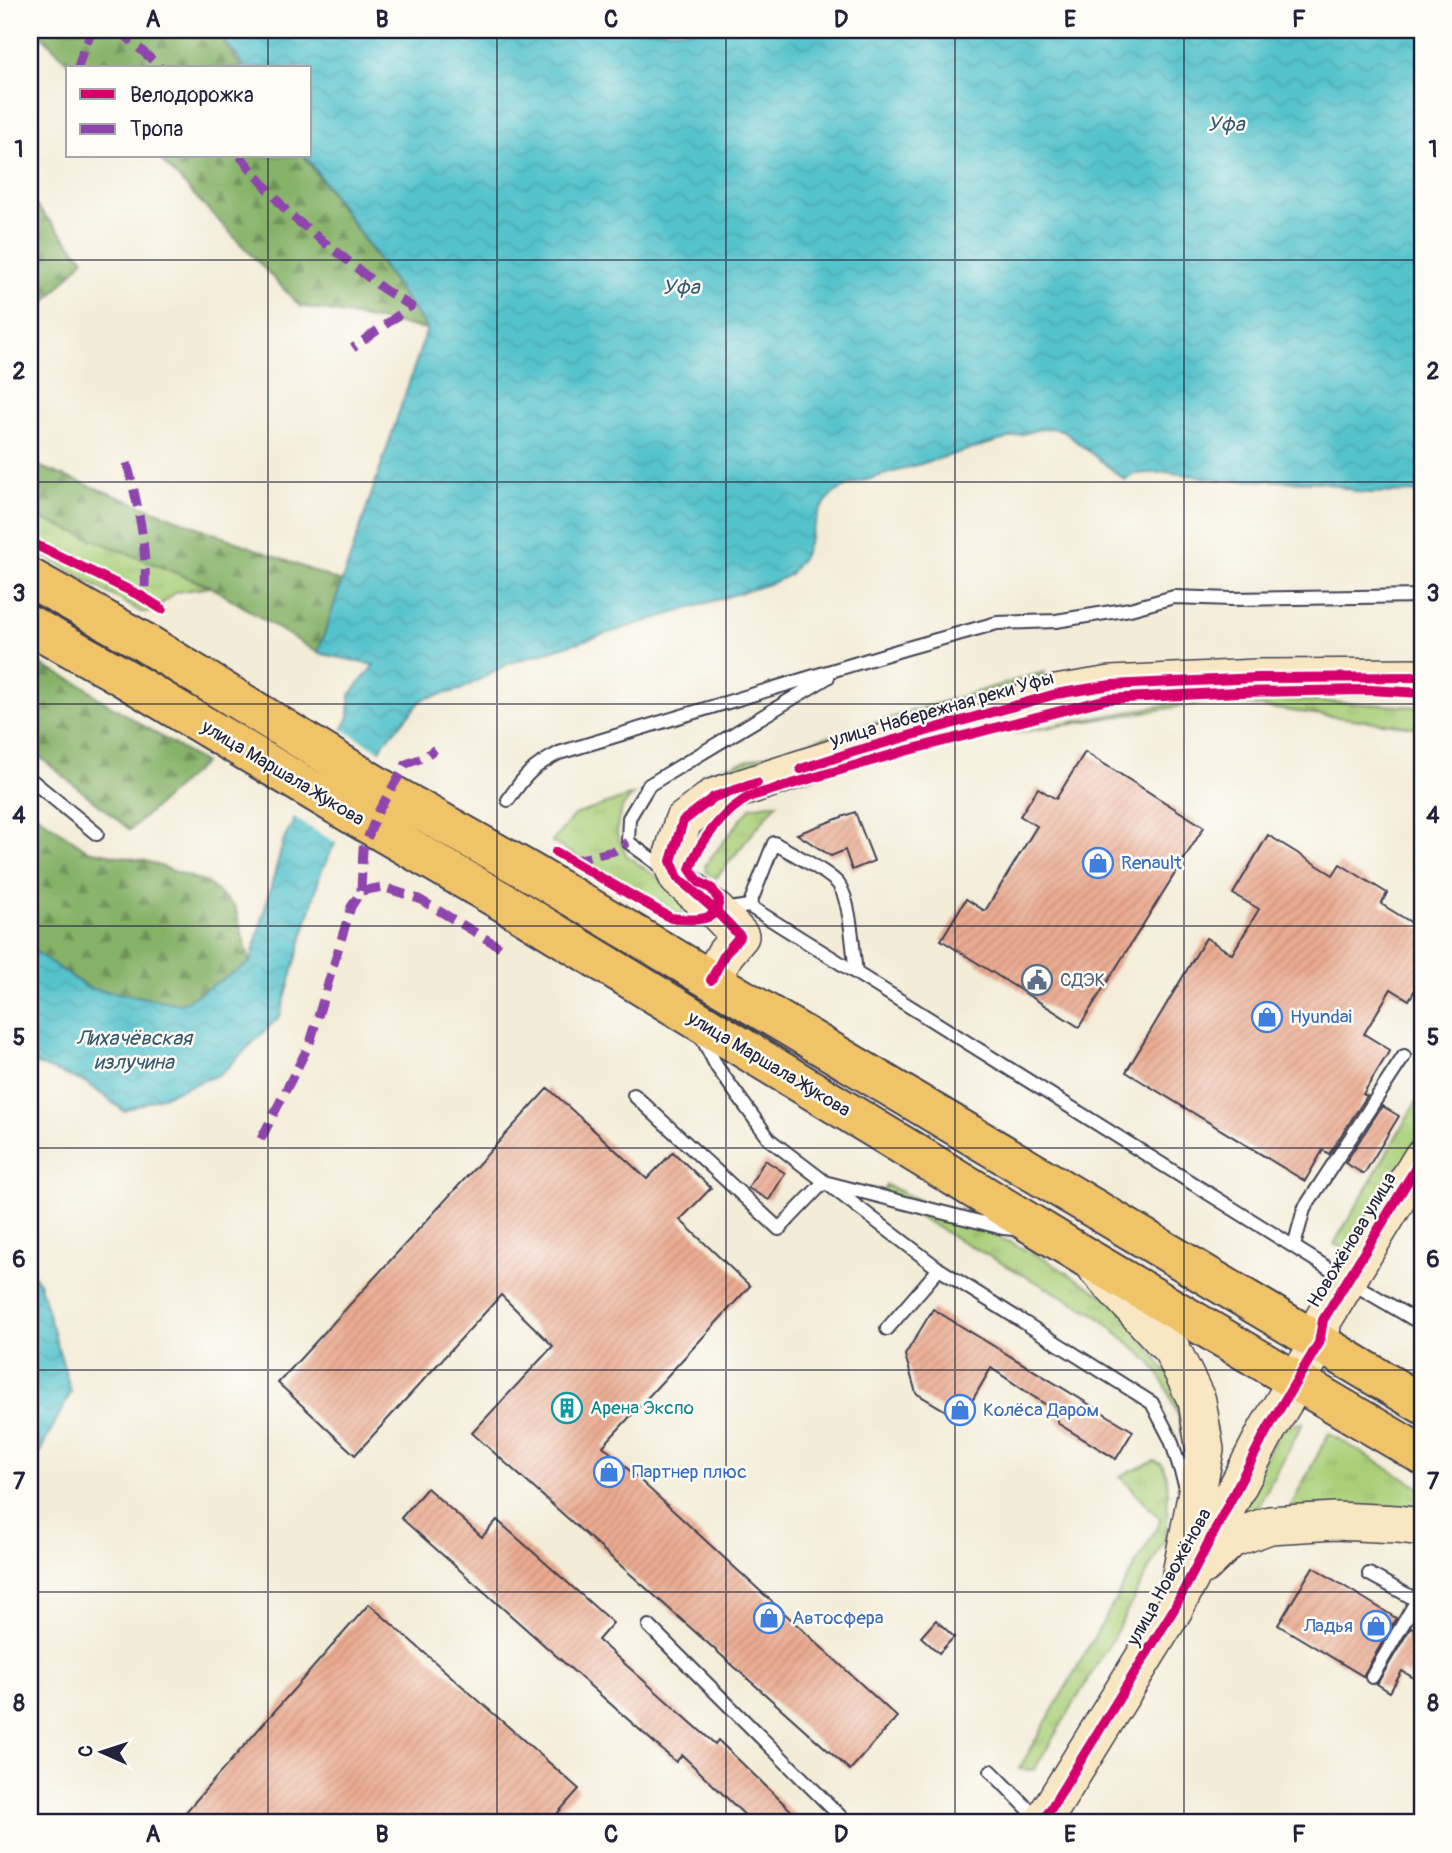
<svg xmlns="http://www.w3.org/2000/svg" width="1452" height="1853" font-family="Pangolin,sans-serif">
	<defs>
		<pattern id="grass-tufts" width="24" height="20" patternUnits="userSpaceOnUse" patternTransform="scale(1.75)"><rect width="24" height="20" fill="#a9cf78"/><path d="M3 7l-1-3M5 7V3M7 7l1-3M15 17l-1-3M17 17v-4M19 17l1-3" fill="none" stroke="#91b169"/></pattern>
		<pattern id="forest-firs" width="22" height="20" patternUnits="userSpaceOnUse" patternTransform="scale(1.75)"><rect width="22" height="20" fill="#86b268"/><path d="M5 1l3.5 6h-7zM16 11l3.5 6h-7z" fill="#6d9057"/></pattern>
		<pattern id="water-waves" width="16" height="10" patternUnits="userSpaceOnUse" patternTransform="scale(1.75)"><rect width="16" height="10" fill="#55c3cc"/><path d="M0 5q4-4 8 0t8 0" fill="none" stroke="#4aa7b0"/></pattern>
		<pattern id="building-hatch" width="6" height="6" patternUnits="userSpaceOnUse" patternTransform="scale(1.75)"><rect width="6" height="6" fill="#eaaa90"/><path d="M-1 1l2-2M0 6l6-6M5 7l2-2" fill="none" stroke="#c8927d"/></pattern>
	</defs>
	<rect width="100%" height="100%" fill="#fdfcf7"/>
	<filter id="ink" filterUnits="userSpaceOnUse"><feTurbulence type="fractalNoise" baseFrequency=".0143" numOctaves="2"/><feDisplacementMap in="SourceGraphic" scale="14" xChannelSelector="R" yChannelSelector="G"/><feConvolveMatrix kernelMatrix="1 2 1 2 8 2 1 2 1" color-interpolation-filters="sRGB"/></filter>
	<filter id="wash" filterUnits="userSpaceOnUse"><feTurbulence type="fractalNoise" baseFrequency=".00686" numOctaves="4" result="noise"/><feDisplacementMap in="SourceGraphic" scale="28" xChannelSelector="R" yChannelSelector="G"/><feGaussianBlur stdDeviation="1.57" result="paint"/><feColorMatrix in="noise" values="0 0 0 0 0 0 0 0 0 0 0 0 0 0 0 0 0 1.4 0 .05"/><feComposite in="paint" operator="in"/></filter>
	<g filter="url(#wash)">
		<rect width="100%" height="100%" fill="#f3ecd7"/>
		<path fill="url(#grass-tufts)" stroke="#66785a" stroke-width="2" d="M30,510L211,587L176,592L152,612H141L30,548Z
			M1046,671L1040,676L714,784L702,774Z
			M1213,696L1422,707V728L1214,701L1014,733Z
			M633,795L623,806L618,821L617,835L627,856L703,910L679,914L658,905L552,842L574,815Z
			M777,803L716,878L706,872L705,865L751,807Z
			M1422,1092V1142L1354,1254L1334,1244Z
			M886,1185L1043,1258L1118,1305L1192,1408L1187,1463L1179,1417L1166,1387L1157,1370L1142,1354L1095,1314L950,1235L882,1195Z
			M1303,1423L1253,1516L1231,1521L1283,1425Z
			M1329,1433L1422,1489V1512L1284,1519Z
			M1154,1461L1162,1464L1167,1476L1168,1496L1166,1537L1113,1638L1034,1770L1019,1769L1161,1520L1120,1476Z"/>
		<path fill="url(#forest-firs)" stroke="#546a52" stroke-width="2" d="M36,30H215L242,68H73Z
			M157,156H304L427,329L300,306Z
			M30,199L84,259L30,319Z
			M30,463L342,582L318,653L211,587L30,514Z
			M30,660L86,687L97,697L204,763L130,830L30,749Z
			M30,810L87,850L146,861L207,883L235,907L250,963L182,1004L88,988L30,948Z"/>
		<path fill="url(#water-waves)" stroke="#3c7284" stroke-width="2" d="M218,30H1422V492L1363,493L1323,482L1222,480L1167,472L1134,474L1125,480L1062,430L1052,428L1036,430L849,485L831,495L819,512L804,555L789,575L772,583L507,664L460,690L423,699L383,744L321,872L280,1016L221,1074L124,1111L87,1083L31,1062L30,1069V948L88,988L181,1004L250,963L284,839L349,717L350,695L374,665L318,653L427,329L306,156H310V68H245Z
			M30,1272L39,1282L71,1392L30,1471Z"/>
		<path fill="#f3ecd7" d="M340,728L383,753L338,844L292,817Z"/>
		<g id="blocks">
			<path fill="url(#building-hatch)" d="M1085,752L1204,827L1079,1027L941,940L966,899L985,911L1037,826L1020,816L1038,788L1056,799Z
				M855,812L874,861L852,870L845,850L831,856L797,834Z
				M1268,835L1333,875L1340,864L1387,893L1381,904L1422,929V977L1409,1000L1391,989L1364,1034L1390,1050L1363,1094L1367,1096L1329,1154L1323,1150L1305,1181L1126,1072L1206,938L1232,954L1259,909L1233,894Z
				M548,1088L647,1179L673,1152L711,1188L680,1220L750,1286L603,1446L897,1717L850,1770L472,1433L553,1346L501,1295L355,1455L278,1383Z
				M1382,1106L1399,1116L1364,1174L1345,1163Z
				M765,1160L785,1173L769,1200L748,1188Z
				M933,1309L1133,1431L1116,1459L1059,1424L1055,1411L991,1368L961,1420L916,1393L905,1355Z
				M427,1488L482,1537L497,1520L613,1623L598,1640L715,1744L718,1740L804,1823H753L682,1755L676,1762L401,1518Z
				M1313,1567L1396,1618L1363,1676L1278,1625Z
				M369,1604L579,1789L549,1823H176Z
				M936,1620L954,1637L939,1653L921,1637Z
				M1411,1627L1422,1634V1683L1402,1671L1390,1692L1377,1684Z"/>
		</g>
	</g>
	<g filter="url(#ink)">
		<use href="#blocks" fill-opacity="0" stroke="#414052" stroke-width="2"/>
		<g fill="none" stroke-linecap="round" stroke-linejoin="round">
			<g stroke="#414052" stroke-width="16">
				<path id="lane" d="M30,779L97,834
					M508,800C525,775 532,767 559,753L904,649L997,623L1056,621L1130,609L1174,597L1232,599L1422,596
					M665,869L628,842L629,818L649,785L828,677
					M749,906L774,843C788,851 832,874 839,885C851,902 853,952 856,973
					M723,910L749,906L1347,1280L1422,1324
					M700,1034L717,1067L770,1140L939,1269L1152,1403L1171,1440L1185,1484L1188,1489
					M634,1095L779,1229L824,1182L1003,1228L1014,1229
					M1294,1246L1304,1209L1404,1056
					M887,1329L939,1269
					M1369,1574L1422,1603
					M649,1626L847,1823
					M1372,1677L1417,1600
					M991,1771L1040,1821"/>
			</g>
			<g stroke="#414052" stroke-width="40">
				<path id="secondary" d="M711,980L725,954L740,936L716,911L678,878L671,861L683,821L714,797L856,751L1056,694L1111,685L1257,678L1422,677
					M1098,1270L1172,1350L1197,1401L1205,1450L1181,1574
					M1204,1565L1231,1539L1270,1525L1335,1521L1398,1524L1422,1527
					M1042,1823L1174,1609L1267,1430L1319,1343L1323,1320L1422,1158"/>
			</g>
			<g stroke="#414052" stroke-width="42">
				<path id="primary" d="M30,578L142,641L379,787L530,872L1422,1404
					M30,625L116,673L363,821L512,907L1087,1258L1422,1455"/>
			</g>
			<use href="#lane" stroke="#fff" stroke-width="12"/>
			<use href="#secondary" stroke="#f9e7c3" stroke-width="37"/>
			<use href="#primary" stroke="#f1c369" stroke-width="38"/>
			<path stroke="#8e44ad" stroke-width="9" stroke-dasharray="18 9" stroke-linecap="butt" d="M119,30L161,68
				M78,68L83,50L93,30
				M240,156L289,214L383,289L411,306L353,348
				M127,463C138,504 147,546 145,589
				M572,861L614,851L628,842
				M361,891L363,849L379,810L406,764L423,758L435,749
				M261,1139L310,1043L351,907L361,891L383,887L419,899L505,950"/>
			<g stroke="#fdfcf7" stroke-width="15">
				<path id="cycleway" d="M30,542L141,596L162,609
					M801,769L856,751L1056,694L1111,685L1257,678L1422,677
					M556,852L671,918C683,919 708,923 716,911C718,908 718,904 719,900L712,889L699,882L690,869C699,842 725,809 751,796L905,751L1107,699L1238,692L1369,690L1422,693
					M711,980L725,954L740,936L716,911L678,878L671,861L683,821L714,797L757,783
					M1042,1823L1174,1609L1267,1430L1319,1343L1323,1320L1422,1158"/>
			</g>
			<use href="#cycleway" stroke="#d6006c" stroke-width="10"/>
		</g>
	</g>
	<path fill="none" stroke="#22223b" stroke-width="2" stroke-opacity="0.55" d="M268,30V68M497,30V1823M726,30V1823M955,30V1823M1184,30V1823M268,156V1823M30,260H1422M30,482H1422M30,704H1422M30,926H1422M30,1148H1422M30,1370H1422M30,1592H1422"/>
	<defs>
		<g id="shop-ring" transform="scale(1.575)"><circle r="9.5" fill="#fdfcf7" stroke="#3f7fe0" stroke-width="1.5"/><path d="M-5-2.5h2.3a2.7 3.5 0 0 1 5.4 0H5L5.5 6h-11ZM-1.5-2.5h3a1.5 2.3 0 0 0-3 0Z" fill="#3f7fe0"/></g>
		<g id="civic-ring" transform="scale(1.575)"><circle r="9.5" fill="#fdfcf7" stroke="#5c6f8a" stroke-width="1.5"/><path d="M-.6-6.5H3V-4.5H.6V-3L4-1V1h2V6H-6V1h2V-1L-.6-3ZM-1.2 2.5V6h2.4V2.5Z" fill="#5c6f8a"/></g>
		<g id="building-ring" transform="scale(1.575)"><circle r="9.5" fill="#fdfcf7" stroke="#0f9aa8" stroke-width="1.5"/><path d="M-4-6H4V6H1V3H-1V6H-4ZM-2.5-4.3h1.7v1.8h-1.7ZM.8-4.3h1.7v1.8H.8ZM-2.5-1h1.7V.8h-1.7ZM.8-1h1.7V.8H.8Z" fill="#0f9aa8"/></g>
	</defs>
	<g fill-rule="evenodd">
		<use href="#shop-ring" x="1098" y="863"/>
		<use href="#civic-ring" x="1037" y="980"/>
		<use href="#shop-ring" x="1267" y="1017"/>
		<use href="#building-ring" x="567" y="1408"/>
		<use href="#shop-ring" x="960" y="1410"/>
		<use href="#shop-ring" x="609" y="1472"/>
		<use href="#shop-ring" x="769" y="1618"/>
		<use href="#shop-ring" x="1376" y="1626"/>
	</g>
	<g text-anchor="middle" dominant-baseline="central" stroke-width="5" stroke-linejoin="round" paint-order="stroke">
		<g font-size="19" fill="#22223b" stroke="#fdfcf7">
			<text transform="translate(942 709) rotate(-16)">улица Набережная реки Уфы</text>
			<text transform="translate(283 773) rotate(31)">улица Маршала Жукова</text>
			<text transform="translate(769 1064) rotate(31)">улица Маршала Жукова</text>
			<text transform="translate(1352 1240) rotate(-59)">Новожёнова улица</text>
			<text transform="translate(1169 1577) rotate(-61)">улица Новожёнова</text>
		</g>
		<g font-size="19" fill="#366cbe" stroke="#fdfcf7" text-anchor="start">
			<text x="1121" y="863">Renault</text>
			<text x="1290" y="1017">Hyundai</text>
			<text x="983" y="1410">Колёса Даром</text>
			<text x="632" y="1472">Партнер плюс</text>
			<text x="792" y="1618">Автосфера</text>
			<text x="1353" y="1626" text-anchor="end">Ладья</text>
		</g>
		<g font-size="19" fill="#4e5e75" stroke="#fdfcf7" text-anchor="start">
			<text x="1060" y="980">СДЭК</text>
		</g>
		<g font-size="19" fill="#0d838f" stroke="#fdfcf7" text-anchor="start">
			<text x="590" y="1408">Арена Экспо</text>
		</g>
		<g font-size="21" font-style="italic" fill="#345a6e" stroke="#fdfcf7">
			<text x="1226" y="124">Уфа</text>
			<text x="681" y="287">Уфа</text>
			<text x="134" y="1038">Лихачёвская<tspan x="134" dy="24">излучина</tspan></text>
		</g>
	</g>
	<rect width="1452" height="1853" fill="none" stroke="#fdfcf7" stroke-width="77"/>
	<rect x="66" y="66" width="245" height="91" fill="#fdfcf7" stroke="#a5a5ac" stroke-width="2"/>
	<rect x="80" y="89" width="35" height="10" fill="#d6006c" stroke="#a5a5ac" stroke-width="2"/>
	<text x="130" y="102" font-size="21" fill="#22223b">Велодорожка</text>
	<rect x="80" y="124" width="35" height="10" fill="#8e44ad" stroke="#a5a5ac" stroke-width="2"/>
	<text x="130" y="136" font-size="21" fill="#22223b">Тропа</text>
	<g transform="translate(102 1752) rotate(273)" stroke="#fdfcf7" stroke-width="5" paint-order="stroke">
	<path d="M0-5L12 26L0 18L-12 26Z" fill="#22223b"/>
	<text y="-10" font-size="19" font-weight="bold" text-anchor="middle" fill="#22223b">С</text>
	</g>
	<rect x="38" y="38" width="1376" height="1776" fill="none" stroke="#22223b" stroke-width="2.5"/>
	<g font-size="23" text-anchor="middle" font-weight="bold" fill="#22223b">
		<text x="153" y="27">A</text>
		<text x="382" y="27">B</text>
		<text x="611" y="27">C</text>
		<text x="841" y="27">D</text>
		<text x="1070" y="27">E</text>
		<text x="1299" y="27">F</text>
		<text x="19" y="157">1</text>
		<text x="1433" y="157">1</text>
		<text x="19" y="379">2</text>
		<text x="1433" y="379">2</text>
		<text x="19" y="601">3</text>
		<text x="1433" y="601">3</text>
		<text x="19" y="823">4</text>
		<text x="1433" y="823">4</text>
		<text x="19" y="1045">5</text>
		<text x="1433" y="1045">5</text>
		<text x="19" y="1267">6</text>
		<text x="1433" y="1267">6</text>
		<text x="19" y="1489">7</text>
		<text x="1433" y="1489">7</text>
		<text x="19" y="1711">8</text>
		<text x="1433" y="1711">8</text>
		<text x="153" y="1842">A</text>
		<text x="382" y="1842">B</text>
		<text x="611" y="1842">C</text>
		<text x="841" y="1842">D</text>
		<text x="1070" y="1842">E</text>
		<text x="1299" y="1842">F</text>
	</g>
</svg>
